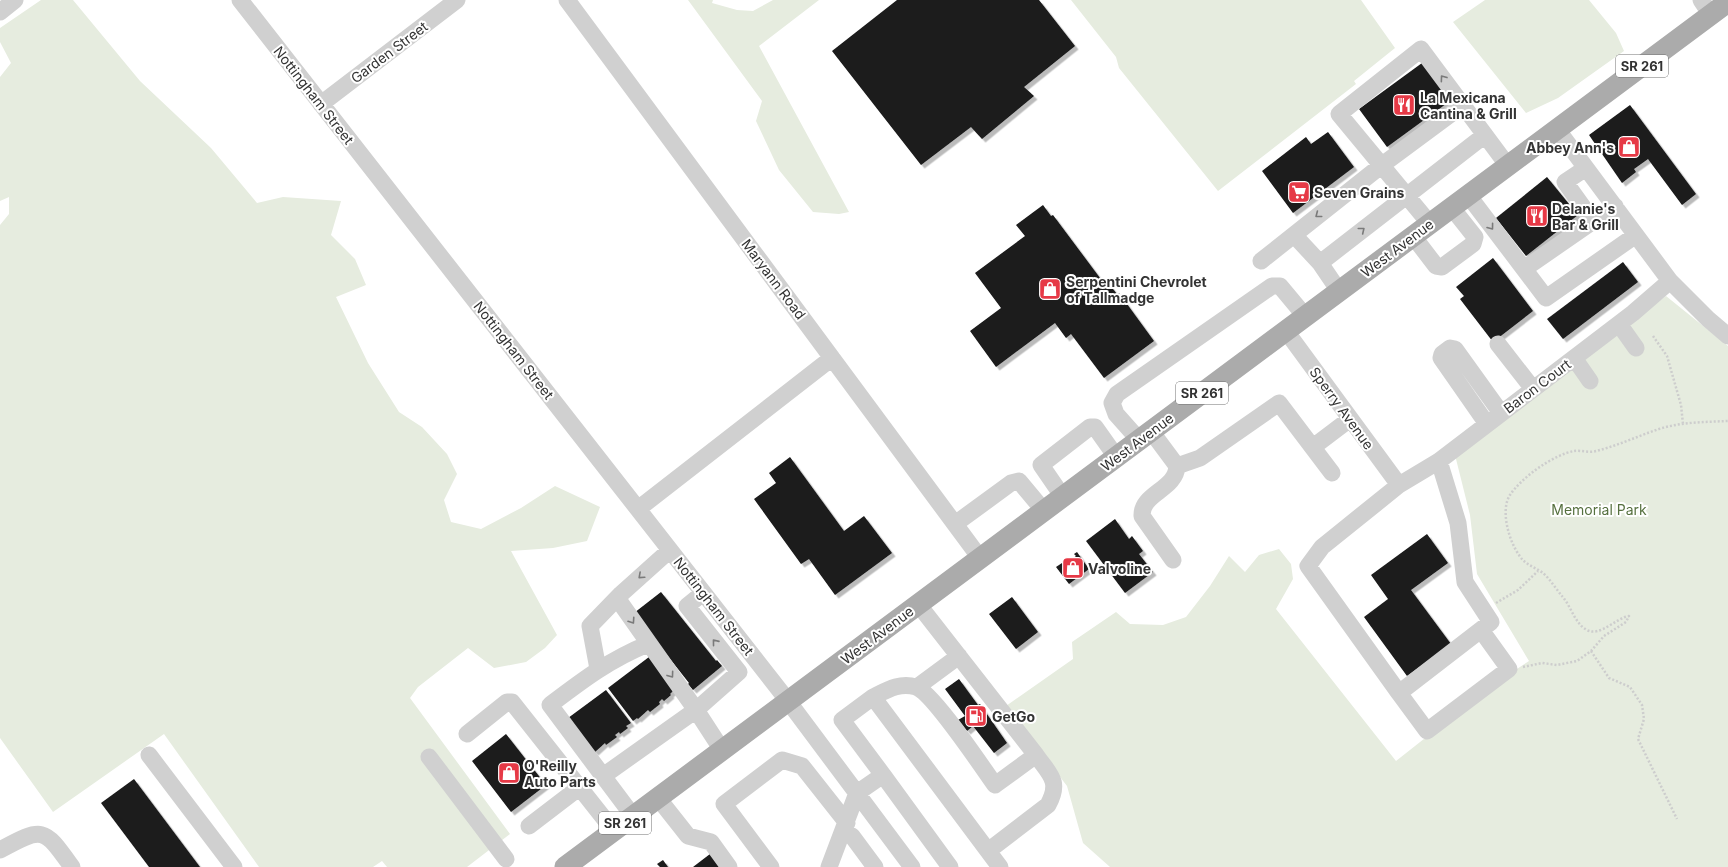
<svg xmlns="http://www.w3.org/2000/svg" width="1728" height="867" font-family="Inter,sans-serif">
	<defs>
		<filter id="shadow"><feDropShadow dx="3.5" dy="3.5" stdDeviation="0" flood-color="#0004"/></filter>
	</defs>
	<rect width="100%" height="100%" fill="#fff"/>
	<path fill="#e6ecdf" d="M41,0H73L140,81L211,148L257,203L283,197L341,201L331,235L355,259L366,285L336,297L368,363L399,412L422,427L447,454L457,474L444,500L451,522L481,529L521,508L555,486L600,507L587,541L553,548L511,551L557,635L545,648L526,662L494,668L468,648L418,687L410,698L510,834L467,867H387L382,861L373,867H259L164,734L53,812L0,738V225L9,214V197L0,201V77L11,63L0,42V28Z
		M688,0H713L712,3L737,10L753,11L773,0H819L759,46L849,212L839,214L813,212L779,170L756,121L762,101Z
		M1071,0H1361L1395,48L1354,81L1356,84L1218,191L1119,68L1116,57Z
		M1485,0H1589L1616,33L1624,51L1558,98L1526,113L1453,22Z
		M1666,296L1728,346V867H1110L1083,843L1067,786L1006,706L1073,659L1072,642L1116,612L1130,624L1163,625L1186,617L1210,586L1229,556L1245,572L1259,555L1279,549L1291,564L1293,579L1276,609L1396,761L1491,686L1529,661L1477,574L1470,515L1455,455Z"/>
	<path fill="#1a1a1a" filter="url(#shadow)" d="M897,0H1039L1075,46L1024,87L1034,96L982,139L971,127L921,165L832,51Z
		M1422,63L1450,101L1387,147L1359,109Z
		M1630,105L1696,194L1682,205L1648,159L1634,169L1636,172L1622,183L1589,135Z
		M1328,132L1354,167L1293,213L1262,171L1306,137L1311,144Z
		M1547,177L1578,215L1526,256L1496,218Z
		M1043,205L1051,216L1053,215L1106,286L1109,284L1117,294L1119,293L1154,341L1104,378L1071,334L1066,338L1055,323L996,367L970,331L1001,308L975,273L1025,236L1016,225Z
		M1493,258L1533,311L1493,342L1460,299L1464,296L1456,287Z
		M1623,262L1638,282L1563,339L1547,319Z
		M790,457L844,531L864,516L892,553L835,595L809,559L801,564L754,499L776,483L769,473Z
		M1115,519L1129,539L1132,536L1143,551L1139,554L1153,572L1125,593L1086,541Z
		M1427,534L1448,563L1411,590L1451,644L1407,676L1364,617L1388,599L1371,575Z
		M1077,552L1089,569L1069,584L1056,567L1062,563L1064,565L1076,556L1074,554Z
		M661,592L716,661L717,660L722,666L693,690L688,684L689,683L634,613Z
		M1012,597L1038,632L1016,649L989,614Z
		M649,657L674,690L670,694L671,695L664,701L662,699L659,702L660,704L650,712L648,710L638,719L637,718L633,721L608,688Z
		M959,679L978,705L980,704L1007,743L994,753L973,726L967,731L958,720L965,716L945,689Z
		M606,690L631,723L626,726L628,728L620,734L619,732L615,735L617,737L606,745L605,743L595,752L564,721Z
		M506,734L546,785L511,812L472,761Z
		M134,779L200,867H149L101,803Z
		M710,854L720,867H693Z
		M663,860L668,867H660L657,864Z"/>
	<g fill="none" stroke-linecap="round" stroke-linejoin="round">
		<path stroke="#cdcdcd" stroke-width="2.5" stroke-dasharray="2 2" stroke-linecap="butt" d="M1653,336L1667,356L1681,405L1683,424
			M1496,603L1518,590L1538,571
			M1591,651L1609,678L1630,687L1642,705L1644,719L1638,739L1677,819
			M1523,667L1542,663L1557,665L1577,661L1591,651L1604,636L1626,622L1629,616C1616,618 1600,637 1587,630C1575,624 1571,606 1562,596C1556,589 1550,579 1543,573C1535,567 1525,565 1519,555C1509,541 1500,510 1510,495C1522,477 1553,455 1574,451C1581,450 1589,453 1596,451C1617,446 1638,436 1659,429C1681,422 1705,422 1728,421"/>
		<path stroke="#d0d0d0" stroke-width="17" d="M240,0L788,701L912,867
			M567,0L980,558
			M1701,0L1711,15
			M0,12L15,0
			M321,104L457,0
			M1557,129L1670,281L1708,319L1728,336
			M1586,168L1565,182L1593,221
			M1468,195L1546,298L1636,235
			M1430,224L1339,114L1421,49L1508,166
			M1294,235L1320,263L1339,291
			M1413,236L1436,266L1442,267L1473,244L1475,237L1452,208
			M1261,261L1382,165L1463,105
			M1320,263L1485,135
			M1524,269L1615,206
			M1619,324L1636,348
			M1286,331L1399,485
			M1498,344L1533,389
			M1574,358L1590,381
			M1487,424L1441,358L1442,354L1450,348L1455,349L1501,413
			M1151,431L1177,466C1176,490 1141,493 1142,516L1173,560
			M1140,441L1116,414L1112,403L1117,394L1272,286H1280L1305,316
			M1313,447L1350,419
			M1439,461L1458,523L1465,582L1491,622L1399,693L1308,566L1322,547L1399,485L1439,461L1633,313L1670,281
			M1177,466L1200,458L1279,403L1332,473
			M1063,497L1041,465L1090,427H1095L1117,458
			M638,509L832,358
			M955,524L1011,483L1019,481L1044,511
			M617,598L696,710L722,750
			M598,669L590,626L621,594L670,550
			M917,687L959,656
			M1399,693L1427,731L1509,669L1481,630
			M873,697C887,690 900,682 916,687C933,693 982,767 995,785L1036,755L918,604
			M467,734L507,702H512L614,831
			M149,755L234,867
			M429,757L506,859
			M883,775L950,867
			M603,776L550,705C583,680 609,660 648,644
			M658,798L688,836L711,842L729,867
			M633,816L603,776L696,710L739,672L687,606L703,593
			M529,826L580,787
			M843,832L852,836L875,867
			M0,850C44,826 44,828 72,867
			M988,851L1048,805C1061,781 1050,775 1036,755
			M771,867L724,804L782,760L802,766L847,823
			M829,867L857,793L883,775L842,720L873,697L1000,867"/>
		<path stroke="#ababab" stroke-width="21" d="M565,867L1728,2"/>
	</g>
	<defs><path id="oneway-chevron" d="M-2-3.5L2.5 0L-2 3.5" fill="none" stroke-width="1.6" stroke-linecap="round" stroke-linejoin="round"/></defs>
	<g stroke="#7a7a7a">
		<use href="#oneway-chevron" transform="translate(1443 78) rotate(-126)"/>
		<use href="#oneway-chevron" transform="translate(1318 215) rotate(142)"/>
		<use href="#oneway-chevron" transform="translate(1491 227) rotate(53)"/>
		<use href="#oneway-chevron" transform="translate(1362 230) rotate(-39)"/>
		<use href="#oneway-chevron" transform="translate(641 576) rotate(138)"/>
		<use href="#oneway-chevron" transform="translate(632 621) rotate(56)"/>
		<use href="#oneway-chevron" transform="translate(715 642) rotate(-129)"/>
		<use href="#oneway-chevron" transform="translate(671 675) rotate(54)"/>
	</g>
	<defs>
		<g id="restaurant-square" transform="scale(1.15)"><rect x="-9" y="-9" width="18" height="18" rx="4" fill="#e63946" stroke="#fff"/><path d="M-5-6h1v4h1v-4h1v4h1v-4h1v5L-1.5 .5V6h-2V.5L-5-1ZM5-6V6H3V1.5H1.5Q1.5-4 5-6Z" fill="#fff"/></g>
		<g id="shop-square" transform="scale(1.15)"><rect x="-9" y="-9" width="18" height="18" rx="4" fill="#e63946" stroke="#fff"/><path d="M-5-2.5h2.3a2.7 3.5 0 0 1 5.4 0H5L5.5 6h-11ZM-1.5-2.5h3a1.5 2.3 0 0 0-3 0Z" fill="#fff"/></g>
		<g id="supermarket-square" transform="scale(1.15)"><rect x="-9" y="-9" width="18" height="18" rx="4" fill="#e63946" stroke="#fff"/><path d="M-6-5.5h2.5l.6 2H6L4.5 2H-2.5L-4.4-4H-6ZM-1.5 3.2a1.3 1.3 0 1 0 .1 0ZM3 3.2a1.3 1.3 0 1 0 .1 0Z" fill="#fff"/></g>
		<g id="fuel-square" transform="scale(1.15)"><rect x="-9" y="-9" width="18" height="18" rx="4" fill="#e63946" stroke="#fff"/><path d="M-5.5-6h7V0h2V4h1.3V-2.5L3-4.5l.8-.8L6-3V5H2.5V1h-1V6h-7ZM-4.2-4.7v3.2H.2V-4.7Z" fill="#fff"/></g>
	</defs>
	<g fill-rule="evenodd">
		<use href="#restaurant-square" x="1404" y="105"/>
		<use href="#shop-square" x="1629" y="147"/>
		<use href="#supermarket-square" x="1299" y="192"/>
		<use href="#restaurant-square" x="1537" y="216"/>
		<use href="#shop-square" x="1050" y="289"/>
		<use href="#shop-square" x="1073" y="568"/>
		<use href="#fuel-square" x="976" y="716"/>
		<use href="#shop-square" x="509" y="773"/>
	</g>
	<g text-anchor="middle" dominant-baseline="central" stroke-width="4" stroke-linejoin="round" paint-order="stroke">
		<g fill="#fff" stroke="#707070" stroke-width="1">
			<rect x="1616" y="55" width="52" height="22" rx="3"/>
			<rect x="1176" y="382" width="52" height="22" rx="3"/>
			<rect x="599" y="812" width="52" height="22" rx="3"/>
		</g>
		<g font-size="13" font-weight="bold" fill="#333">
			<text x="1642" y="66">SR 261</text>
			<text x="1202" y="393">SR 261</text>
			<text x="625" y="823">SR 261</text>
		</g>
		<g font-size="14" fill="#333" stroke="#fff">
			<text transform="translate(389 52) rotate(-37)">Garden Street</text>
			<text transform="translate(314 95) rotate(52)">Nottingham Street</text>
			<text transform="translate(1397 248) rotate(-37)">West Avenue</text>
			<text transform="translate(774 279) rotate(53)">Maryann Road</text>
			<text transform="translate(514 350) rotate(52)">Nottingham Street</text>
			<text transform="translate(1537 386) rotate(-37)">Baron Court</text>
			<text transform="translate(1342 408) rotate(54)">Sperry Avenue</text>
			<text transform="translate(1137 442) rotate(-37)">West Avenue</text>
			<text transform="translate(714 606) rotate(52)">Nottingham Street</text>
			<text transform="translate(877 635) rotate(-37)">West Avenue</text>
		</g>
		<g font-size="14" font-weight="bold" fill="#333" stroke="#fff" text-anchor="start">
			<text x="1420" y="97">La Mexicana<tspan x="1420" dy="16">Cantina &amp; Grill</tspan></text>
			<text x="1614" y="147" text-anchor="end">Abbey Ann's</text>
			<text x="1314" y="192">Seven Grains</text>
			<text x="1552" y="208">Delanie's<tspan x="1552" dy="16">Bar &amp; Grill</tspan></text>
			<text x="1066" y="281">Serpentini Chevrolet<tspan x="1066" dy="16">of Tallmadge</tspan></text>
			<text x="1088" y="568">Valvoline</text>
			<text x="992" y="716">GetGo</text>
			<text x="524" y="765">O'Reilly<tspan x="524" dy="16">Auto Parts</tspan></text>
		</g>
		<g font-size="14" fill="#56703f" stroke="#fff">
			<text x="1599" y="509">Memorial Park</text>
		</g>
	</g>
</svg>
